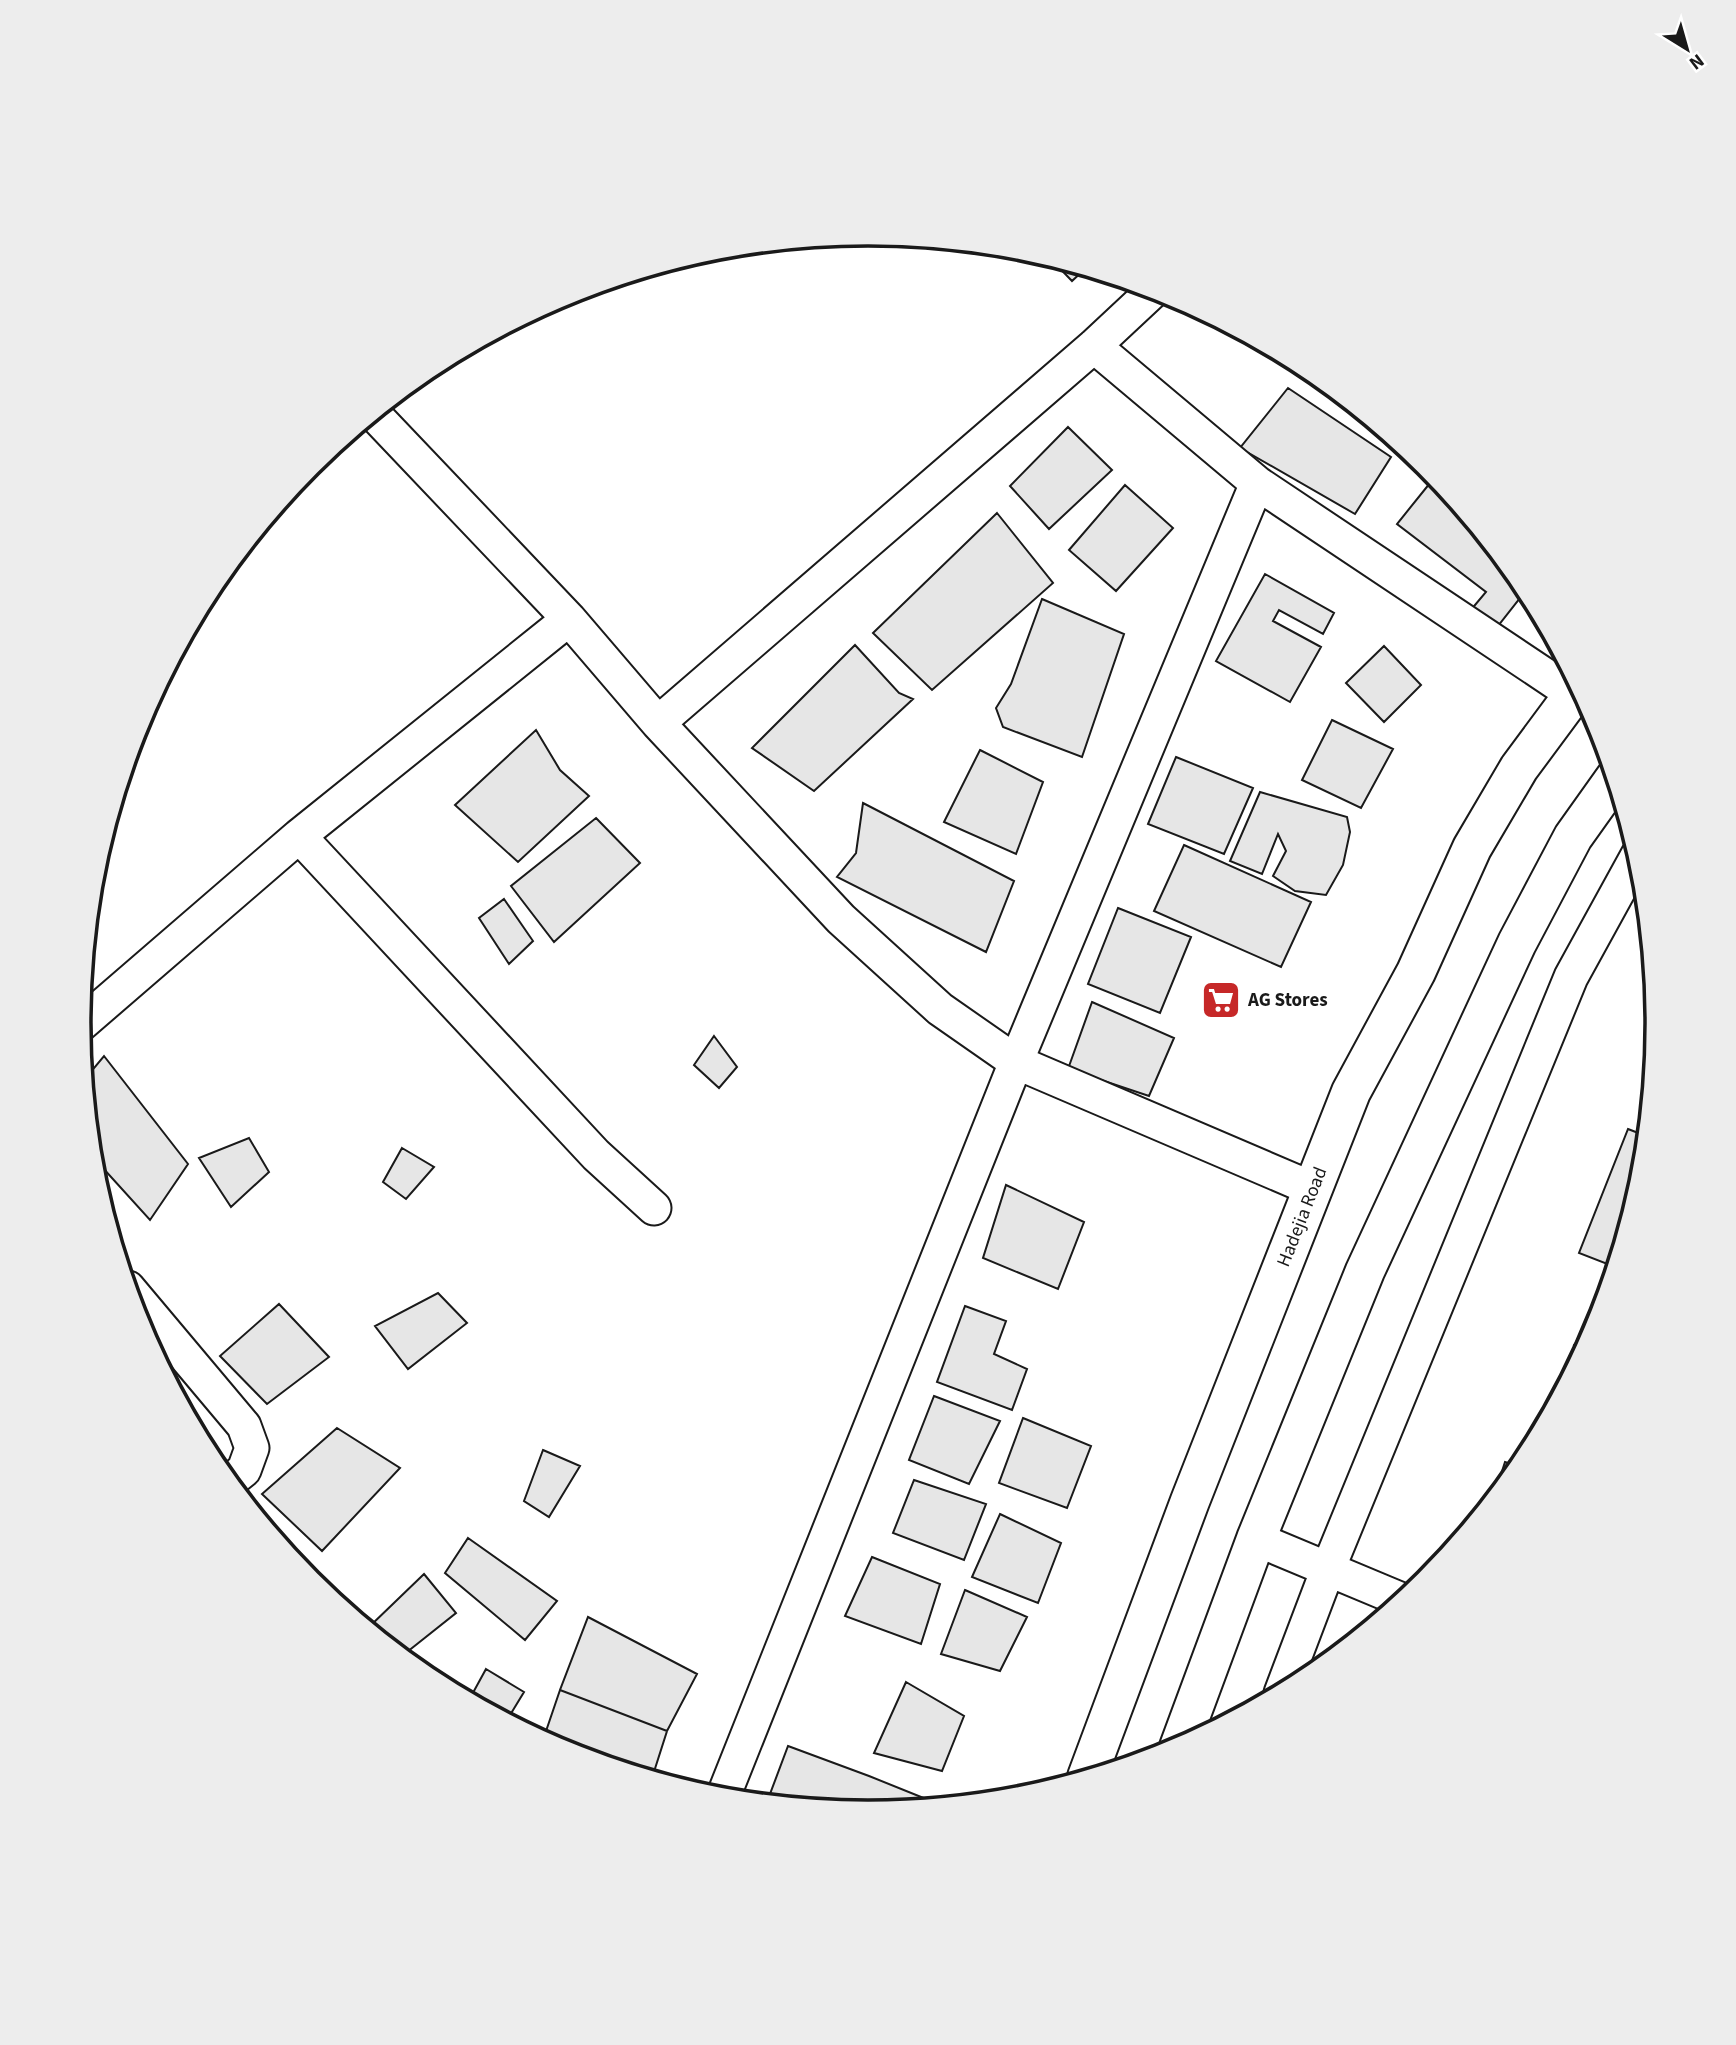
<svg xmlns="http://www.w3.org/2000/svg" width="1736" height="2045" font-family="'Source Sans 3',sans-serif">
	<rect width="100%" height="100%" fill="#fff"/>
	<path fill="#e6e6e6" stroke="#1a1a1a" stroke-width="2" d="M1048,256L1086,268L1072,281Z
		M1288,388L1391,457L1355,514L1240,448Z
		M1068,427L1112,470L1049,529L1010,486Z
		M1430,483L1461,507L1527,589L1494,631L1470,611L1486,592L1397,524Z
		M1125,485L1173,528L1116,591L1069,550Z
		M997,513L1053,583L932,690L873,633Z
		M1265,574L1334,613L1323,634L1279,610L1273,621L1321,647L1290,702L1216,661Z
		M1042,599L1124,634L1082,757L1003,727L996,708L1011,684Z
		M855,645L899,693L913,699L814,791L752,748Z
		M1384,646L1421,685L1384,722L1346,683Z
		M1332,720L1393,749L1361,808L1302,780Z
		M536,730L560,770L589,796L518,862L455,805Z
		M980,750L1043,782L1016,854L944,822Z
		M1176,757L1253,788L1224,854L1148,824Z
		M1260,792L1347,817L1350,832L1343,865L1326,895L1295,891L1273,876L1286,851L1278,834L1262,874L1230,861Z
		M863,803L1014,881L986,952L837,877L856,853Z
		M596,818L640,863L554,942L511,886Z
		M1184,845L1311,902L1281,967L1154,911Z
		M504,899L533,941L509,964L479,918Z
		M1118,908L1191,937L1160,1013L1088,984Z
		M1092,1002L1174,1038L1149,1096L1068,1069Z
		M714,1036L737,1067L719,1088L694,1065Z
		M104,1056L188,1164L150,1220L92,1156L84,1080Z
		M1628,1129L1646,1136L1642,1177L1615,1267L1579,1253Z
		M249,1138L269,1172L231,1207L199,1158Z
		M402,1148L434,1167L406,1199L383,1182Z
		M1006,1185L1084,1222L1058,1289L983,1258Z
		M438,1293L467,1323L408,1369L375,1326Z
		M279,1304L329,1357L267,1404L220,1356Z
		M965,1306L1006,1321L994,1354L1027,1369L1012,1410L937,1382Z
		M1591,1324L1596,1327L1583,1352L1574,1345Z
		M934,1396L1000,1421L969,1484L909,1460Z
		M1023,1418L1091,1446L1067,1508L999,1483Z
		M337,1428L400,1468L322,1551L262,1494Z
		M543,1450L580,1466L549,1517L524,1501Z
		M1505,1462L1520,1467L1493,1499Z
		M914,1480L986,1504L964,1560L893,1533Z
		M1000,1514L1061,1543L1038,1603L972,1577Z
		M468,1538L557,1601L525,1640L445,1573Z
		M872,1557L940,1584L921,1644L845,1616Z
		M424,1574L456,1613L402,1656L368,1628Z
		M965,1590L1027,1617L1000,1671L941,1654Z
		M588,1617L697,1674L667,1731L560,1690Z
		M486,1669L524,1692L507,1720L469,1700Z
		M906,1682L964,1716L942,1771L874,1753Z
		M560,1690L667,1731L652,1778L566,1752L543,1740Z
		M788,1746L869,1776L941,1805L868,1812L767,1802Z"/>
	<g fill="none" stroke-linecap="round" stroke-linejoin="round">
		<g stroke="#1a1a1a" stroke-width="37">
			<path id="minor" d="M1094,346L1257,483L1573,694
				M373,413L569,619L658,723L841,919L940,1009L1016,1062L1313,1189
				M658,723L1094,346L1155,289
				M299,836L596,1155L654,1208
				M79,1026L299,836L569,619
				M128,1288L244,1426L252,1448L244,1470L229,1482
				M1256,1539L1402,1600
				M1281,1693L1328,1569L1571,977L1638,855
				M723,1797L1016,1062L1257,483"/>
		</g>
		<g stroke="#1a1a1a" stroke-width="42">
			<g id="primary">
				<path d="M1179,1747L1256,1539L1365,1271L1517,943L1573,837L1615,778"/>
				<path id="s1" d="M1087,1777L1190,1501L1351,1092L1416,972L1472,848L1519,768L1579,687"/>
			</g>
		</g>
		<use href="#minor" stroke="#fff" stroke-width="33"/>
		<use href="#primary" stroke="#fff" stroke-width="38"/>
	</g>
	<defs>
		<g id="supermarket-square" transform="scale(2.0125)"><rect x="-9" y="-9" width="18" height="18" rx="4" fill="#c62828" stroke="#fff"/><path d="M-6-5.5h2.5l.6 2H6L4.5 2H-2.5L-4.4-4H-6ZM-1.5 3.2a1.3 1.3 0 1 0 .1 0ZM3 3.2a1.3 1.3 0 1 0 .1 0Z" fill="#fff"/></g>
	</defs>
	<g fill-rule="evenodd">
		<use href="#supermarket-square" x="1221" y="1000"/>
	</g>
	<g text-anchor="middle" dominant-baseline="central" stroke-width="5" stroke-linejoin="round" paint-order="stroke">
		<g font-size="19" font-weight="bold" fill="#1a1a1a" stroke="#fff" text-anchor="start">
			<text x="1248" y="1000">AG Stores</text>
		</g>
		<g font-size="19" fill="#1a1a1a" stroke="#fff">
			<text stroke="none"><textPath href="#s1" startOffset="600">Hadejia Road</textPath></text>
		</g>
	</g>
	<path d="M0 0H1736V2045H0ZM91 1023a777 777 0 1 1 1554 0a777 777 0 1 1-1554 0Z" fill="#ededed" fill-rule="evenodd"/>
	<path fill="none" stroke="#1a1a1a" stroke-width="3.5" d="M91 1023a777 777 0 1 1 1554 0a777 777 0 1 1-1554 0Z"/>
	<g transform="translate(1687 49) rotate(143)" stroke="#ffffff" stroke-width="5" paint-order="stroke">
	<path d="M0-5L12 26L0 18L-12 26Z" fill="#1a1a1a"/>
	<text y="-10" font-size="19" font-weight="bold" text-anchor="middle" fill="#1a1a1a">N</text>
	</g>
</svg>
